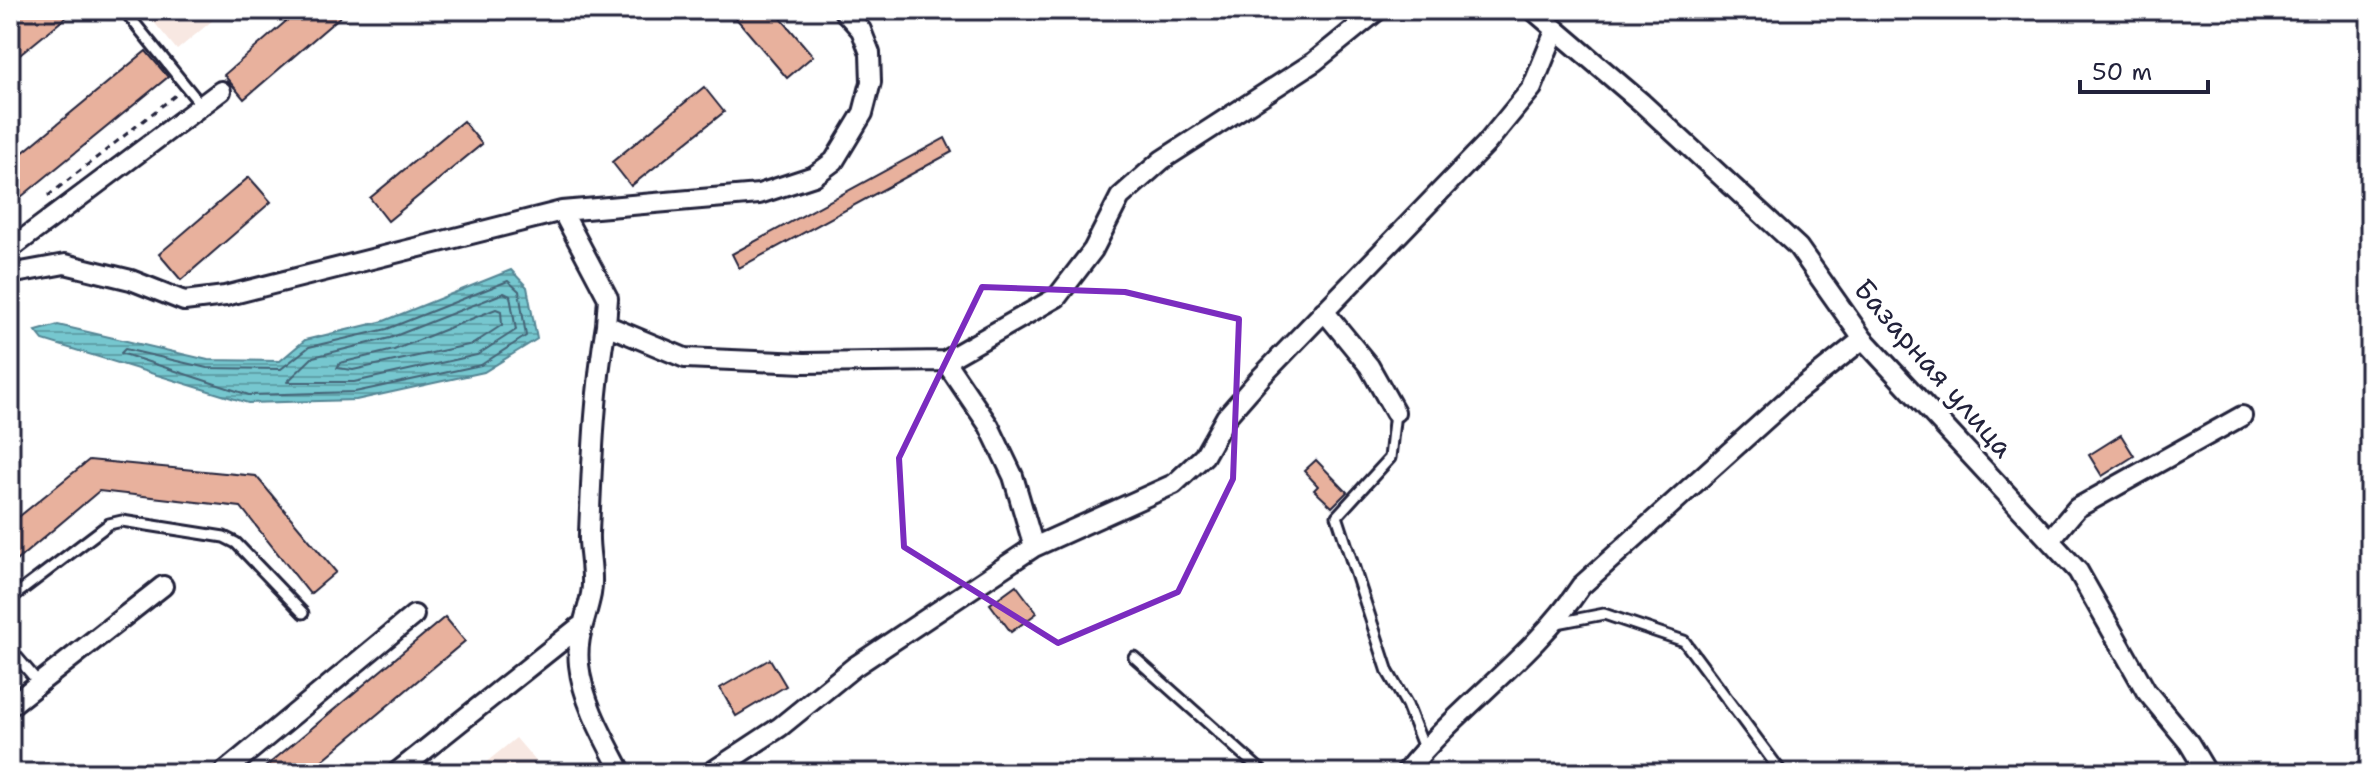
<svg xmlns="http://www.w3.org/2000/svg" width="2380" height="783" font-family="'Shantell Sans',sans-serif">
	<defs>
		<pattern id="water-rules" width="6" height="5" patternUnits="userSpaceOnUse" patternTransform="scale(2)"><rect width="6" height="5" fill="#76c7cf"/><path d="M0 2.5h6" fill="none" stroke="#60a1a9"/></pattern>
	</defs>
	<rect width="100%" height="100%" fill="#fff"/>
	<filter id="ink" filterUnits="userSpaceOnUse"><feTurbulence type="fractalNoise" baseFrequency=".0125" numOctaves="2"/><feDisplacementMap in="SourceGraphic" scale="16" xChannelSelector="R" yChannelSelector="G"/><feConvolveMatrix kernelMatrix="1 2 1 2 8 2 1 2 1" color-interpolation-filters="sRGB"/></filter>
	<g filter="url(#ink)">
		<path fill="#f8e8e2" d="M144,10H225L177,50Z
			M516,738L546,773H473Z"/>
		<path fill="url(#water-rules)" stroke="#548594" stroke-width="2" d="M511,270L527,287L537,339L484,372L356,400L248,403L43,340L36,331L58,325L208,360L280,361L305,340L384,321Z"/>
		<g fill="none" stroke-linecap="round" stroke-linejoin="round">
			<path stroke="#446476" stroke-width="2" d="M508,281L519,291L526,336L481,365L355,392L249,395L121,353L125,349L207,368L281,369L309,347L387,329Z
				M504,293L510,296L516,330L477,355L354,382H287L313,357L390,338Z
				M496,309L501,311L502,325L473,344L353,370L337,368L340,363L394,350Z"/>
		</g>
		<path fill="#e8b19d" stroke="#22223b" stroke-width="2" d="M23,10H75L10,63V20Z
			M299,10H348L244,99L224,75Z
			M729,10H774L813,56L787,78Z
			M146,51L168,77L10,206V163Z
			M704,87L724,112L631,186L612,162Z
			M463,121L482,144L388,221L370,198Z
			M945,138L952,152L739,268L732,254Z
			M249,177L271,202L181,280L159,254Z
			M2121,435L2134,456L2102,476L2089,455Z
			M89,460L256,476L336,572L310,594L241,507L99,491L10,566V524Z
			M1316,460L1347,492L1332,507L1314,490L1318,486L1304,471Z
			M1016,585L1037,613L1011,632L990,604Z
			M445,617L465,641L307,773H258Z
			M770,659L786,686L736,716L720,688Z"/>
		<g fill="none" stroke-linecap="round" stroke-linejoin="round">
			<g stroke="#22223b" stroke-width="15">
				<path id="lane" d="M124,10L201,105
					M1395,412L1390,458L1337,516L1388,672L1407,705L1424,748
					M10,599L109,524L122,521L224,537L236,543L303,613
					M1557,623L1604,614L1684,641L1782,773
					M10,649L39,683
					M1134,657L1264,773"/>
			</g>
			<g stroke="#22223b" stroke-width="24">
				<path id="street" d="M1533,10L1642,103L1798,247L1863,339L2078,571L2146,691L2189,743L2207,773
					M562,211L608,298L606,325L685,358L804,363L945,361L1057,297L1093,250L1120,197L1162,160L1314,62L1378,10
					M10,249L221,91
					M10,274L65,264L131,280L184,301L225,296L562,211L759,194L814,176L834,161L863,113L871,82L870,53L861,30L843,10
					M1324,311L1369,366L1395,412
					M606,325C594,394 592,463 589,533C588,552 595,575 591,594C586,620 576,636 579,665C583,703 605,740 622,773
					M945,361L989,426L1013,476L1034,547
					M2050,540L2077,508L2242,416
					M10,706L163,586
					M223,773L414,615
					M396,773L579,627
					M710,773L780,727L854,667L1034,547L1174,484L1204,456L1226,417L1262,376L1486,144L1532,88L1555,31
					M1405,773C1458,706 1533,658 1581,586L1795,393L1863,339"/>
			</g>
			<path stroke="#22223b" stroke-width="3" stroke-dasharray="6 6" stroke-linecap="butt" d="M48,196L177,94"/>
			<use href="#lane" stroke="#fff" stroke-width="9"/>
			<use href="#street" stroke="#fff" stroke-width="18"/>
		</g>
	</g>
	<path fill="none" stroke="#7b2cbf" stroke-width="6" stroke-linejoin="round" d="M982,287L1125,292L1239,319L1233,479L1178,592L1058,643L904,547L899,458Z"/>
	<g text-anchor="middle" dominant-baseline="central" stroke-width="8" stroke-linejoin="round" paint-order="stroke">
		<g font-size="28" fill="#22223b" stroke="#fff">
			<text transform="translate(1934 368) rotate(49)">Базарная улица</text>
		</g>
	</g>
	<rect width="2380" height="783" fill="none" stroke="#fff" stroke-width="40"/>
	<rect x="20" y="20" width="2340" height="743" fill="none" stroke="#22223b" stroke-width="3" filter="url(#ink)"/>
	<path d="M2080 80v12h128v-12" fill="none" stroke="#22223b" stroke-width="4"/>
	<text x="2092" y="80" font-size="24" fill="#22223b" stroke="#ffffff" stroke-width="6" paint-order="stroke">50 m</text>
</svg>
